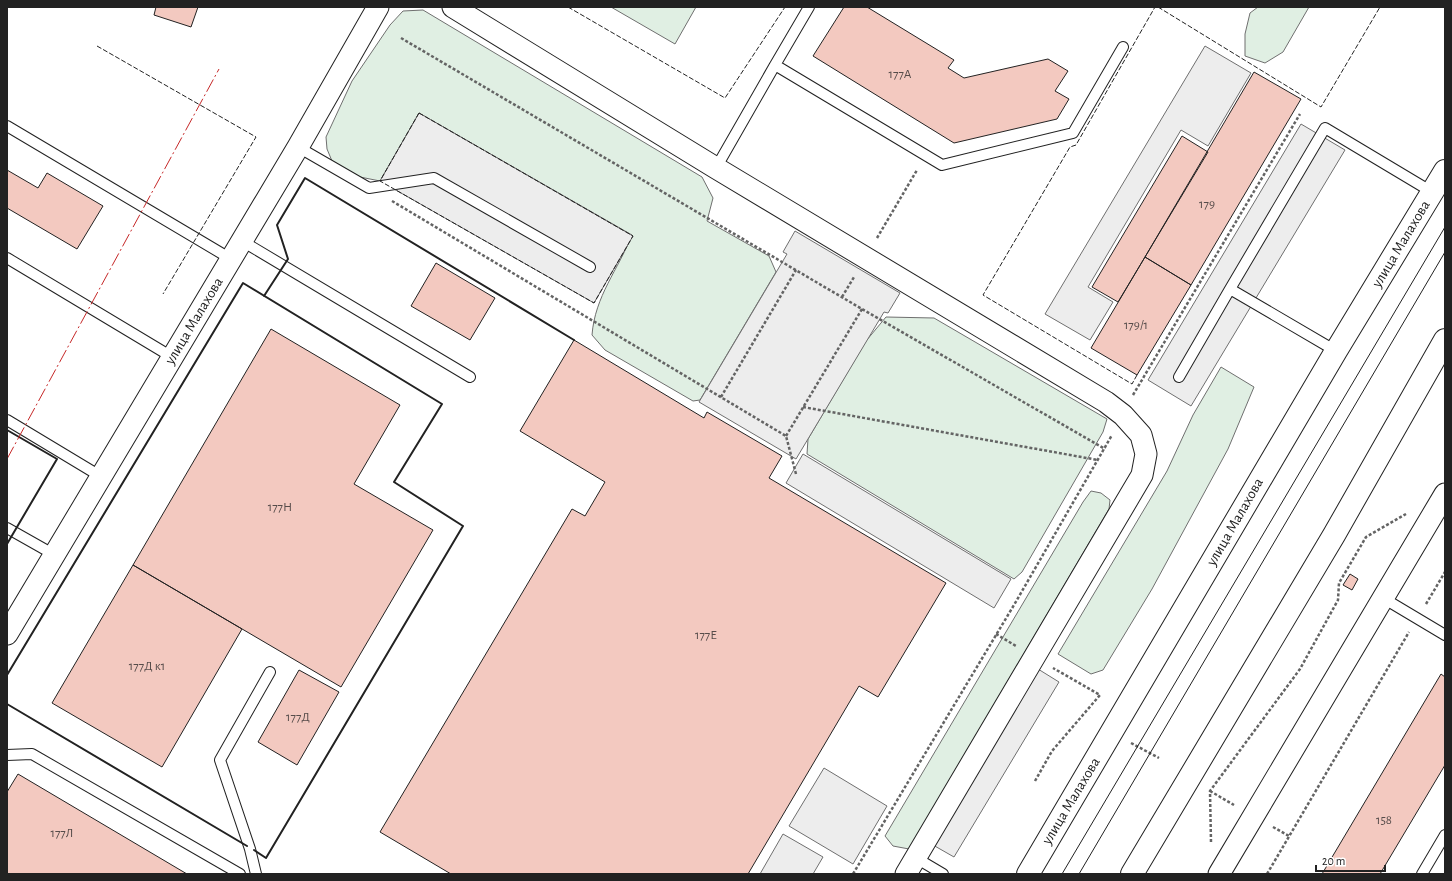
<svg xmlns="http://www.w3.org/2000/svg" width="1452" height="881" font-family="'Alegreya Sans',sans-serif">
	<rect width="100%" height="100%" fill="#fff"/>
	<path fill="#e0efe3" stroke="#6f6f6f" d="M611,7H696L675,44Z
		M1258,7H1309L1283,52L1265,63L1245,56V34L1250,13Z
		M423,10L702,177L713,198L707,221L769,256L776,272L700,400L693,401L605,350L592,335C595,296 618,270 632,235L419,113L380,181L360,177L332,161L327,149L326,137L352,81L390,25L403,11Z
		M886,317L934,318L1107,419L1103,432L1022,572L1014,579L807,454L808,439L866,341Z
		M1221,367L1254,387L1228,449L1152,589L1103,670L1091,674L1058,654L1167,471L1193,415Z
		M1091,491L1101,493L1110,500L1109,509L909,849L893,846L885,836L1083,502Z"/>
	<path fill="#ededed" stroke="#6f6f6f" d="M1205,46L1251,73L1208,146L1181,130L1088,287L1113,302L1090,340L1045,314Z
		M419,113L633,236L594,303L380,181Z
		M1301,124L1345,150L1191,406L1148,380Z
		M795,231L900,293L888,313L884,312L796,459L699,402L787,254L783,252Z
		M803,454L1011,579L994,608L786,483Z
		M1038,669L1059,682L954,857L933,845Z
		M824,768L887,806L853,864L789,826Z
		M783,834L823,857L813,874H760Z"/>
	<path fill="#f3c9c0" stroke="#222" d="M156,7H198L191,27L154,15Z
		M844,7H867L954,60L948,68L964,78L1048,59L1068,71L1055,91L1069,99L1057,119L954,143L813,56Z
		M1254,72L1301,99L1191,285L1145,257Z
		M1182,136L1208,152L1118,302L1092,287Z
		M7,170L38,188L47,173L103,206L77,249L7,208Z
		M1145,257L1191,285L1137,375L1091,348Z
		M436,263L495,298L470,340L411,306Z
		M271,329L400,405L354,484L433,530L341,687L133,565Z
		M574,340L704,418L707,412L782,456L769,478L946,583L878,697L859,686L748,874H451L380,832L572,509L585,516L605,482L520,431Z
		M133,565L242,629L162,767L52,703Z
		M1350,574L1358,579L1352,590L1343,585Z
		M299,670L339,692L297,765L258,742Z
		M1441,674L1445,677V765L1380,874H1322Z
		M18,774L187,874H7V792Z"/>
	<g fill="none" stroke-linecap="round" stroke-linejoin="round">
		<g stroke="#222" stroke-width="12">
			<path id="service" d="M775,65L809,7
				M7,126L231,259
				M298,147L369,188L434,178L590,267
				M716,168L775,65L942,165L1073,133L1123,47
				M242,241L470,377
				M7,258L172,357
				M1336,351L1230,289L1325,128L1432,192
				M1179,377L1230,289
				M7,420L100,476
				M7,528L53,554
				M1383,598L1445,635
				M7,755L32,754L240,874
				M916,858L943,874
				M256,874L250,849L220,760L270,672
				M1422,874L1445,835"/>
		</g>
		<g stroke="#222" stroke-width="23">
			<path id="minor" d="M453,7L716,168L1106,402L1123,415L1141,435L1146,454L1142,475L906,874
				M7,634L298,147L378,7
				M1219,874L1445,494"/>
		</g>
		<g stroke="#222" stroke-width="24">
			<path id="secondary" d="M1028,874L1336,351L1445,171
				M1132,874L1334,535L1445,340"/>
		</g>
		<path stroke="#646464" stroke-width="2.5" stroke-dasharray="3 2" stroke-linecap="butt" d="M401,38L862,309L1105,449
			M392,201L786,436L796,474
			M877,238L917,170
			M842,297L854,277
			M1133,395L1300,114
			M721,397L796,270
			M803,407L1098,460
			M786,436L862,309
			M1426,604L1445,572
			M996,634L1016,646
			M1131,743L1159,758
			M1035,781L1052,751L1100,695L1053,668
			M1210,791L1234,805
			M1273,827L1289,836
			M1211,842L1210,791L1300,669L1338,600L1339,583L1366,537L1406,514
			M853,874L1014,605L1112,435
			M1267,874L1409,632"/>
		<use href="#service" stroke="#fff" stroke-width="10"/>
		<use href="#minor" stroke="#fff" stroke-width="21"/>
		<use href="#secondary" stroke="#fff" stroke-width="22"/>
		<path stroke="#222" stroke-width="1" d="M1062,874L1445,227
			M1079,874L1445,252"/>
		<path stroke="#222" stroke-width="1" stroke-dasharray="5 2" stroke-linecap="butt" d="M568,7L725,98L785,7
			M1158,7L1321,107L1380,7
			M97,46L256,137L163,294
			M419,113L633,236L594,303L380,181Z
			M1137,375L1132,384L983,295L1070,147L1076,145L1155,7"/>
		<path stroke="#222" stroke-width="2" d="M264,296L288,259L277,225L305,178L574,340
			M7,430L57,459L7,544
			M7,675L243,283L442,404L394,482L463,526L266,858L254,850
			M7,704L247,846"/>
		<path stroke="#c62828" stroke-width="1" stroke-dasharray="14 3 2 3" stroke-linecap="butt" d="M7,459L219,69"/>
	</g>
	<g text-anchor="middle" dominant-baseline="central" stroke-width="3" stroke-linejoin="round" paint-order="stroke">
		<g font-size="13" fill="#564c4a">
			<text x="900" y="74">177А</text>
			<text x="1207" y="204">179</text>
			<text x="1136" y="325">179/1</text>
			<text x="280" y="507">177Н</text>
			<text x="706" y="635">177Е</text>
			<text x="147" y="666">177Д к1</text>
			<text x="298" y="717">177Д</text>
			<text x="1384" y="820">158</text>
			<text x="62" y="833">177Л</text>
		</g>
		<g font-size="15" fill="#222" stroke="#fff">
			<text transform="translate(1401 244) rotate(-59)">улица Малахова</text>
			<text transform="translate(194 321) rotate(-59)">улица Малахова</text>
			<text transform="translate(1235 522) rotate(-60)">улица Малахова</text>
			<text transform="translate(1071 801) rotate(-59)">улица Малахова</text>
		</g>
	</g>
	<rect width="1452" height="881" fill="none" stroke="#222222" stroke-width="16"/>
	<path d="M1316 865v6h69v-6" fill="none" stroke="#222222" stroke-width="2"/>
	<text x="1322" y="865" font-size="12" fill="#222222" stroke="#ffffff" stroke-width="3" paint-order="stroke">20 m</text>
</svg>
